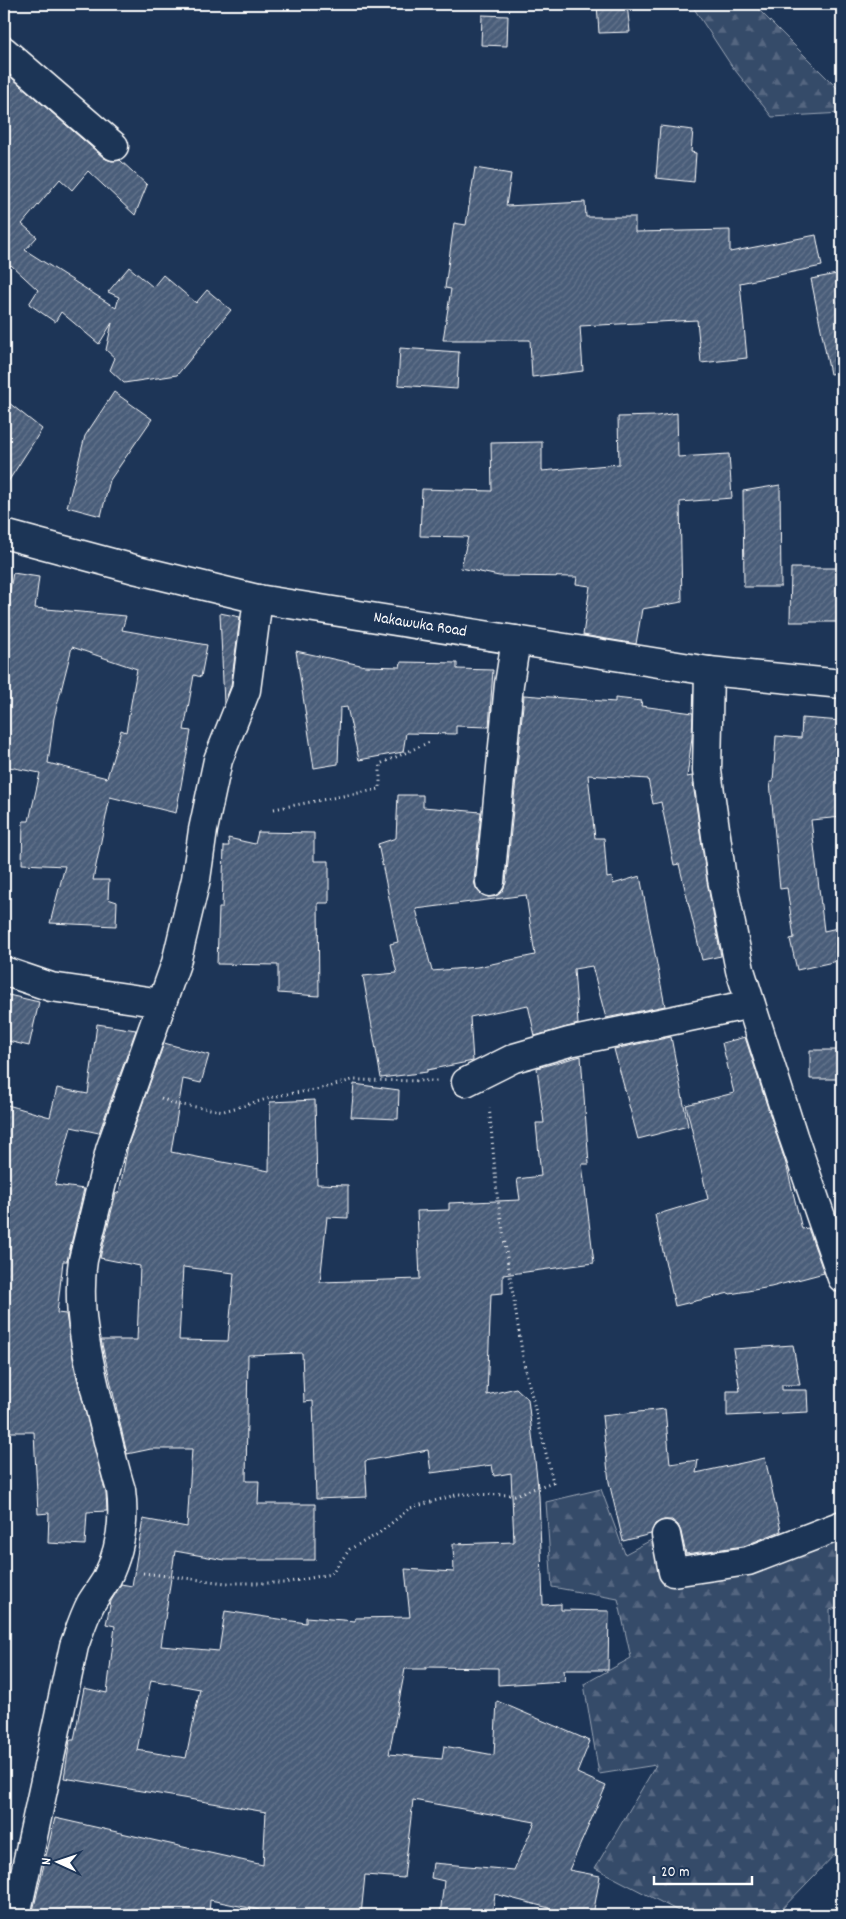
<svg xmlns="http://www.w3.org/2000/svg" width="846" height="1919" font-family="Dekko,sans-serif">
	<defs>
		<pattern id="forest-firs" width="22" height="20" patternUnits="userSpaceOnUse" patternTransform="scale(1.25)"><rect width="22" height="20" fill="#364b69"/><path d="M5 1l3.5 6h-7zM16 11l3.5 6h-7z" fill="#546680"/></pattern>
		<pattern id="building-hatch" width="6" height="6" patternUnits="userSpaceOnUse" patternTransform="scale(1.25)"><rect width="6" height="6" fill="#4a5d79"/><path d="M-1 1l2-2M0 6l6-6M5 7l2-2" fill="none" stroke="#65758d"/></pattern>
	</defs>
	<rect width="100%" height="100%" fill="#1d3557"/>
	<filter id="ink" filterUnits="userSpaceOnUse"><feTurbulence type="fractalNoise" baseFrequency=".02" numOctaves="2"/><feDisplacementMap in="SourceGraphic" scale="10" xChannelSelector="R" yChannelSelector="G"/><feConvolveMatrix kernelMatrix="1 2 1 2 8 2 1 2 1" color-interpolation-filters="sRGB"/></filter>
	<g filter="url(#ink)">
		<path fill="url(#forest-firs)" stroke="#9aa5b4" d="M691,4H753L842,93V113L772,117L731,65Z
			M601,1489L625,1554L655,1538L673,1582L842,1530V1606L830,1610L831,1692L842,1690V1847L776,1915H686L595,1868L656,1765L599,1774L584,1684L631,1658L618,1599L552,1587L546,1502Z"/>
		<path fill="url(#building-hatch)" stroke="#fff" fill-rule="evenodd" d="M597,4H627L630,32L599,33Z
			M482,15L508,16L507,46L481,45Z
			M4,71L104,158L112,161L120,160L147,185L135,215L88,171L72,190L60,179L22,224L37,237L25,250L116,308L119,297L108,292L129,267L153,287L163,275L196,303L207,290L231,310L177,375L124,383L110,370L115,358L106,350L112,323L99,344L61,312L55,322L29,304L38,290L11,265L4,272Z
			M660,126L693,130L691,152L696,153L694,182L656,178Z
			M475,168L511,174L506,206L585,202L586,217H635V232L730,230V252L816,235L822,266L740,283L747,358L701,363L697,320L580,326L583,371L532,377L530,340H443L451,289L445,288L454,223L466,225Z
			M842,273V372L830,374L811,279Z
			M400,348L459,352L457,389L398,385Z
			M114,392L152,419L110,480L101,516L67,507L85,436Z
			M4,399L42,429L4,488Z
			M677,413L678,457L729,454L732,498L680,502L682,602L642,609L636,644L583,635L590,586L576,584L577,577L499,576L461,568L468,537L420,536L422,489L492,491L491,443L542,442V471L619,464L618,417L657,416Z
			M780,485L781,587H744L743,491Z
			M791,568H842V622H790Z
			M13,573L39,577L35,608L126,616L122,630L207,645L201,677L194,675L184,730L191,731L176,813L110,797L93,880H109L108,899L117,902L116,926L50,923L65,866L22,864L23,821H29L40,773L4,766V621ZM72,647L137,669L126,732L121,730L107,778L48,763L54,718Z
			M220,613L240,617L231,686L224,704Z
			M296,651L365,666L400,667L401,662L457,663V669L493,670L489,727L456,726V734L406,733L403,752L359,760L347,707L340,708L338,764L314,768Z
			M524,695L615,702V698L642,701L641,706L693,713L692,737L687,777L692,776L707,881L721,956L702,960L679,864L674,865L661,802L653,804L648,779L588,775L595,838H604L607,878L612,877L613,884L640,876L665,1006L606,1018L592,966L574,969L578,1024L535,1036L528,1005L470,1017L473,1061L427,1070V1072L381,1078L363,976L397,973L390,944L398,942L378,844L396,838L398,795H423V807L481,812L474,881L476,888L481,894L488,897L496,896L502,891L506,883ZM526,895L535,955L477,967L432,971L416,909Z
			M802,718L842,721V817L811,820L824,931L842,927V960L797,970L790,939L794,938L787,888L780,889L770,782H773L776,736L801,738Z
			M258,832L314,833V861H329V903H318L319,996L278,993V965L217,964L219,908H222L224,846H229L228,838L255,844Z
			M4,994L39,1002L29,1046L4,1040Z
			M97,1024L136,1030L99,1133L71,1127L55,1185L84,1189L67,1261H63L57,1313L66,1314L75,1370L106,1493L107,1511L87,1512L85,1545L48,1543L49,1513L38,1514L34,1432H8L11,1418L4,1417V1104L50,1117L57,1088L88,1094Z
			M671,1037L688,1126L638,1139L614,1049Z
			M745,1037L786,1164L802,1229L808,1228L824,1273L771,1287L730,1294L729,1293L675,1306L655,1215L708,1199L686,1105L734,1093L722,1043Z
			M164,1043L209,1055L201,1083L183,1079L171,1152L269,1171L270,1102L315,1100L317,1184L348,1185V1218L327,1217L320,1282L420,1279L417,1211L449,1210V1203L520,1200L517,1179L541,1176L536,1123H544L537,1068L581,1056L589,1164H582L594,1263L503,1275V1293L491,1294L487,1395L516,1388L528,1399L539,1496L543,1605L561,1604V1610L609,1611L608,1670H564L565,1681L498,1685V1668L426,1667V1669H405L389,1754L442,1759L444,1746L494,1755L497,1701L590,1741L577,1773L606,1786L569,1870L600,1876L593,1915H548L549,1908L495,1894L492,1915H440L444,1881L431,1878L433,1863L514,1870L535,1822L413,1800L404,1878L365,1875L361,1915H259V1910L210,1900L209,1915H32L55,1818L263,1865L266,1812L64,1778L70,1740H74L84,1688L107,1693L115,1626L106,1624L111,1601L121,1584L132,1586L143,1519L187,1527L192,1449H151L127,1454L101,1340H137L140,1266L100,1258L116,1193H119L128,1145ZM183,1267L234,1273L228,1341L179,1340ZM302,1353L304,1402L313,1401L316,1499L367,1497L365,1461L428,1450L431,1473L492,1465L494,1476L511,1473L514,1542L453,1544L454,1572L405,1569L410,1617L355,1618V1621L306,1617V1623L225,1611L219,1651L161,1646L175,1551L225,1560H315V1504H258L259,1481H246L248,1355ZM151,1680L200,1689L186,1758L137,1750Z
			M810,1050H842V1079H810Z
			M354,1084L399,1090L398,1119L351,1117Z
			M793,1345L800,1385H782V1390H807L808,1412L727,1416V1391H740L733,1349Z
			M665,1409L670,1464L698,1460L696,1473L765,1458L781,1531L744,1546L686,1554L681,1532L678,1525L672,1520H664L655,1524L651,1534L623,1541L609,1482L602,1416Z"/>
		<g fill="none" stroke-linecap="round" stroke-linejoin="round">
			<g stroke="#fff" stroke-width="31">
				<path id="minor" d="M4,51L114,146
					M709,671L707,771L722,879L740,970L793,1136L842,1278
					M490,882L509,684L516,640
					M4,971L51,987L162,1003
					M466,1082L514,1058L569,1042L751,1004
					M666,1535L673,1572L748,1561L842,1525
					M16,1915L74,1646C79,1632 84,1616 91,1603C96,1595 101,1588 106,1580C120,1552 125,1521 121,1490C112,1461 106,1431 98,1401C87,1355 76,1308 83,1260L110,1150L176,963L196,879L203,830L218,760L246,690L258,599"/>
			</g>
			<g stroke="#fff" stroke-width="31">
				<path id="major" d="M4,534L138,570L258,599L709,671L842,684"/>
			</g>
			<path stroke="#fff" stroke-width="3" stroke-dasharray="1 4" stroke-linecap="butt" d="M274,809L380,789V764L432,741
				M161,1098L175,1104L224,1111L281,1095L321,1089L352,1080L437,1081
				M143,1573L226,1583H284L331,1574L350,1549L378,1534L410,1508L459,1494L515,1495L553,1482L524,1364L497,1194L489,1105"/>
			<use href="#minor" stroke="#1d3557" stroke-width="28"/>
			<use href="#major" stroke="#1d3557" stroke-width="28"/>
		</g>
	</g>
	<g text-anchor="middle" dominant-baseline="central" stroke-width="5" stroke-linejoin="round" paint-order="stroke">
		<g font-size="16" fill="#fff" stroke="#1d3557">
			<text transform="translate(420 625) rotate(9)">Nakawuka Road</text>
		</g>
	</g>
	<rect width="846" height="1919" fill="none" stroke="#1d3557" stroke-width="20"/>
	<rect x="10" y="10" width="826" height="1899" fill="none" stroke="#fff" stroke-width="2" filter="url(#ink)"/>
	<g transform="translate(58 1862) rotate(273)" stroke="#1d3557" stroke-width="4" paint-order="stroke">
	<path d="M0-4L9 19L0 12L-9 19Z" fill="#ffffff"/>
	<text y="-8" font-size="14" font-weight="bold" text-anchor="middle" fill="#ffffff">N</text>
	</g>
	<path d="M654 1876v8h98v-8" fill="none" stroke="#ffffff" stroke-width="2.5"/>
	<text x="661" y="1876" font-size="15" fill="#ffffff" stroke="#1d3557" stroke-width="4" paint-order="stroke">20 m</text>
</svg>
